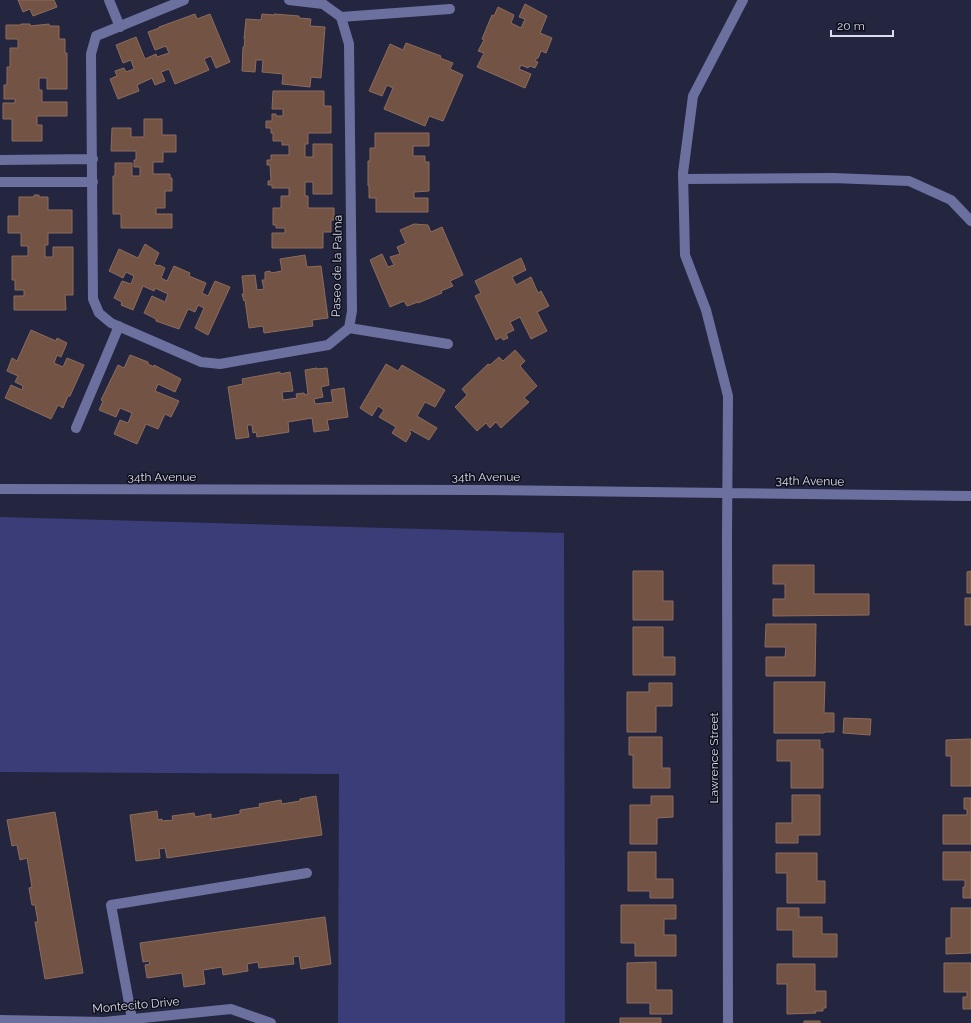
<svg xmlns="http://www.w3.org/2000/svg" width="971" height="1023" font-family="Raleway,sans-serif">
	<rect width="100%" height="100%" fill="#242640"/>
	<path fill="#3b3d78" d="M0,517L564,533L565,1023H338L339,774L0,772Z"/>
	<path fill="#725344" stroke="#8d6c5c" d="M18,0H54L57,7L33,16L30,9L23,12Z
		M525,4L547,16L540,33L552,38L546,53L541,51L538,58H537L535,61L538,62L535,68L530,66L528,68L521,65L519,69L531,74L525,88L477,67L484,53L478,51L484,40L482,39L492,15L494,16L498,7L514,15L511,23L521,28L525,19L519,17Z
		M195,14L197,19L210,14L230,62L216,68L211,56L204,59L209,70L175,84L169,69L161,72L165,81L155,85L152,78L137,85L139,91L118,99L110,79L117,76L115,71L124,68L126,72L134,69L131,60L123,63L116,45L136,37L145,59L156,54L157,57L169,53L166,46L155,50L148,32L159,28V27Z
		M262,14L274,15V14L299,16V18L311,19L310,26L325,27L321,78L311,77L310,87L282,84L283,74L262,72L263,60H256L255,72L242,71L243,47H244L245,39H244L246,19L261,20Z
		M21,24H30V26L49,24V26H59V39H65V53H67V89H47V78H39V90H42V102H67V116H37V125H42V141H12V119H3V103H15V99H4V85H7V67H10V48H18V39H6V25H21Z
		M406,43L441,56L440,58L453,63L450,69L463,75L443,121L429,116L425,126L384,109L393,88L387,85L382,96L369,91L390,44L403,50Z
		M273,91H324V106H331V133H308V144H305V157H313V144H332V194H313V182H305V196H308V208H334V220H331V232H323V248H272V233H285V228H276V225H273V208H281V196H289V188H272V185H268V181H271L270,165H267V160H271V155H289V145H282V141H273V133H271V128H266V121H272V114H276V116H283V109H272Z
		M144,119H162V135H176V152H163V162H153V174H170V178H172V191H165V208H156V214H172V228H121V214H113V176H115V163H132V176H140V167H134V160H136V151H111L112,128H131V137H144Z
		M375,133H429V146H413V156H425V162H429V191L414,192V198H428V212H376V198H369V186H368V161H370V148H375Z
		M34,195H39V197H48V210H72V233H48V245H45V257H53V247H73V295H65L66,310H14V296H24V290H15V280H12V256H28V246H21V233H8V216H19V197H34Z
		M414,224L428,225L431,232L442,227L463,275L450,281L453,286L441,291L442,293L418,303V302L407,306L404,301L390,307L370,260L382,254L388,267L394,265L390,257L400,254L397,247L406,243L400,230Z
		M145,244L159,253L154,264L158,266L159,265L165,268L161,278L167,281L174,266L190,273L189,276L206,283L202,293L208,296L215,281L230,287L208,335L195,328L204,308L198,305L195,312L188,309L179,329L156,321V319L144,313L152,296L165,302L168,294L155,288L154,291L143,286L133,310L121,305L122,302L114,298L122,281L131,284L134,276L126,272L123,278L109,271L119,249L138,258Z
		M305,255L307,267L321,266L328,318L312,320L313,326L264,333L263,326L249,328L245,300L244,301L242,294H244L242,276L255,275L257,290L264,289L262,280H265V272L270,271L271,273L282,271L280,259Z
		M521,258L526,270L512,277L516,285L531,277L538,293L541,291L549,306L537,312L547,331L531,339L520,317L510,322L514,330L506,334L508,338L503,340L501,337L496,340L475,296L481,293L475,281Z
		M31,330L56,341L57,338L67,343L61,357L57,355L54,363L63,367L67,358L84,365L70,396H68L63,408L58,405L51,419L5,398L11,385L22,390L23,386L15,382L18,376L7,371L12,358L17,361Z
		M515,350L525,361L520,366L537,386L524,398L529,402L501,428L496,422L490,428L486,423L477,431L455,407L467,395L462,389L488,364L490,365L499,357L503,361Z
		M130,355L148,362V364L154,367V365L181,379L175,392L158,384L155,391L179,401L171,417L165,414L158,429L146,424L137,444L114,434L120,420L128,423L132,413L120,408L116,417L99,410L103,401L101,400L118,365L124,368Z
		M386,364L398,371L402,365L445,390L435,407L425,402L417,416L437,428L429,440L411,430L409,432L411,433L406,442L392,433L396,427L379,417L384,410L378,406L372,416L360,408Z
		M317,368V369L327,368L329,385L321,387L323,397L314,399L315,404L333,402L331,390L344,388L348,417L327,420L329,430L314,432L312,418L288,422L289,432L257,437L256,432L253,433L252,425H247L249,437L236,439L228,387L243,384L242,379L280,372V374L290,372L293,391L282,392L283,400L297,398L296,394L304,393L305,395L308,394L305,370Z
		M773,565H814V594H869V615L773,616V599H785V584H773Z
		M633,571H663V601H673V620H633Z
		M971,571V593H967V572Z
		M965,598H971V625H965Z
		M766,624H816L815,676H766V657H785L786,647H765Z
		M633,627H663V657H675V675H633Z
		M774,682H825L824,713H834V732H825L824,733H774Z
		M649,683H672V706H656V732H627V692H649Z
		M844,718L871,719L870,735L843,733Z
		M629,737H662V768H670V788H633V755H629Z
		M971,739V786H951V756H946V740Z
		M777,740H820V749H823V788H791V761H777Z
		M792,795H820V835H798V843H776V823H792Z
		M316,796L322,835L167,858L165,848L159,849L160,858L136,861L130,815L157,811L158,820L162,819V821L173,820L172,816L194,813L195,817L211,814V819L240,814V810L260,807L259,804L281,800L282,804L300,801V799Z
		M651,796H673V817L657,818V844H630V805H651Z
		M964,798H971V844H943V815H967V809H964Z
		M55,812L83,973L45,979L35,922H38L35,905H32L29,888L32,887L27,858L20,860L17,845L12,846L7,820Z
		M628,852H656V879H673V898H650V891H628Z
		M943,852H971V898H963V887H965V880H943Z
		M776,853H817V881H825V903H787V873H776Z
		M621,905H676V919H664V935H676V956H635V943H621Z
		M777,908H799V917H822V934H837V957H793V930H777Z
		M951,908H971V953L946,954V938H951Z
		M325,917L331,964L301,969L299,956L293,957L294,964L259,968L258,962L247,964L248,971L223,975L222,967L203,970L205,984L184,987L182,973L147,978L145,965L150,964L149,961L143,962L140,943Z
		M656,962V990H672V1014H650V1003H627V963Z
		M944,963H971V1009H963V997H967V992H944Z
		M777,964H815V991H826V1008H823V1011H815L816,1013L787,1014V984H777Z
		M620,1018H661V1023H620Z
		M804,1021H820V1023H804Z"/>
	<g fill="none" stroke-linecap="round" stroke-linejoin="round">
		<path stroke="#6c709f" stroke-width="10" d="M109,0L120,27
			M184,0L96,36L91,54L93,299L99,313L111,323L201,362L220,364L328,345L349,328L352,311L349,44L341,17L323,4L289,0
			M341,17L450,9
			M0,160L93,159
			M683,179L833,178L909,181L951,200L971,221
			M0,182H93
			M349,328L448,344
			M76,428L119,326
			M0,489L484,490L971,496
			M132,1019L111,905L307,873
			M0,1020L104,1022L231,1009L271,1023
			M728,1023L727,537L728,396L706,310L685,255L683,173L693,96L743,0"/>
	</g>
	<g text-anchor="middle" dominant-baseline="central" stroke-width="3" stroke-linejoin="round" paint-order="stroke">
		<g font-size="12" fill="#dbddef" stroke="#0f101c">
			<text transform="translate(337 266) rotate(-89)">Paseo de la Palma</text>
			<text x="162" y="477">34th Avenue</text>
			<text x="486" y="477">34th Avenue</text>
			<text transform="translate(810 481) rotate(1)">34th Avenue</text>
			<text transform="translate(714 758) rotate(-90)">Lawrence Street</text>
			<text transform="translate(136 1005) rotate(-5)">Montecito Drive</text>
		</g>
	</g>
	<path d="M831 30v6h62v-6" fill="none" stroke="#dbddef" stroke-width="2"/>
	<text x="837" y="30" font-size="12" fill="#dbddef" stroke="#0f101c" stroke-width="3" paint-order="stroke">20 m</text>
</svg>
